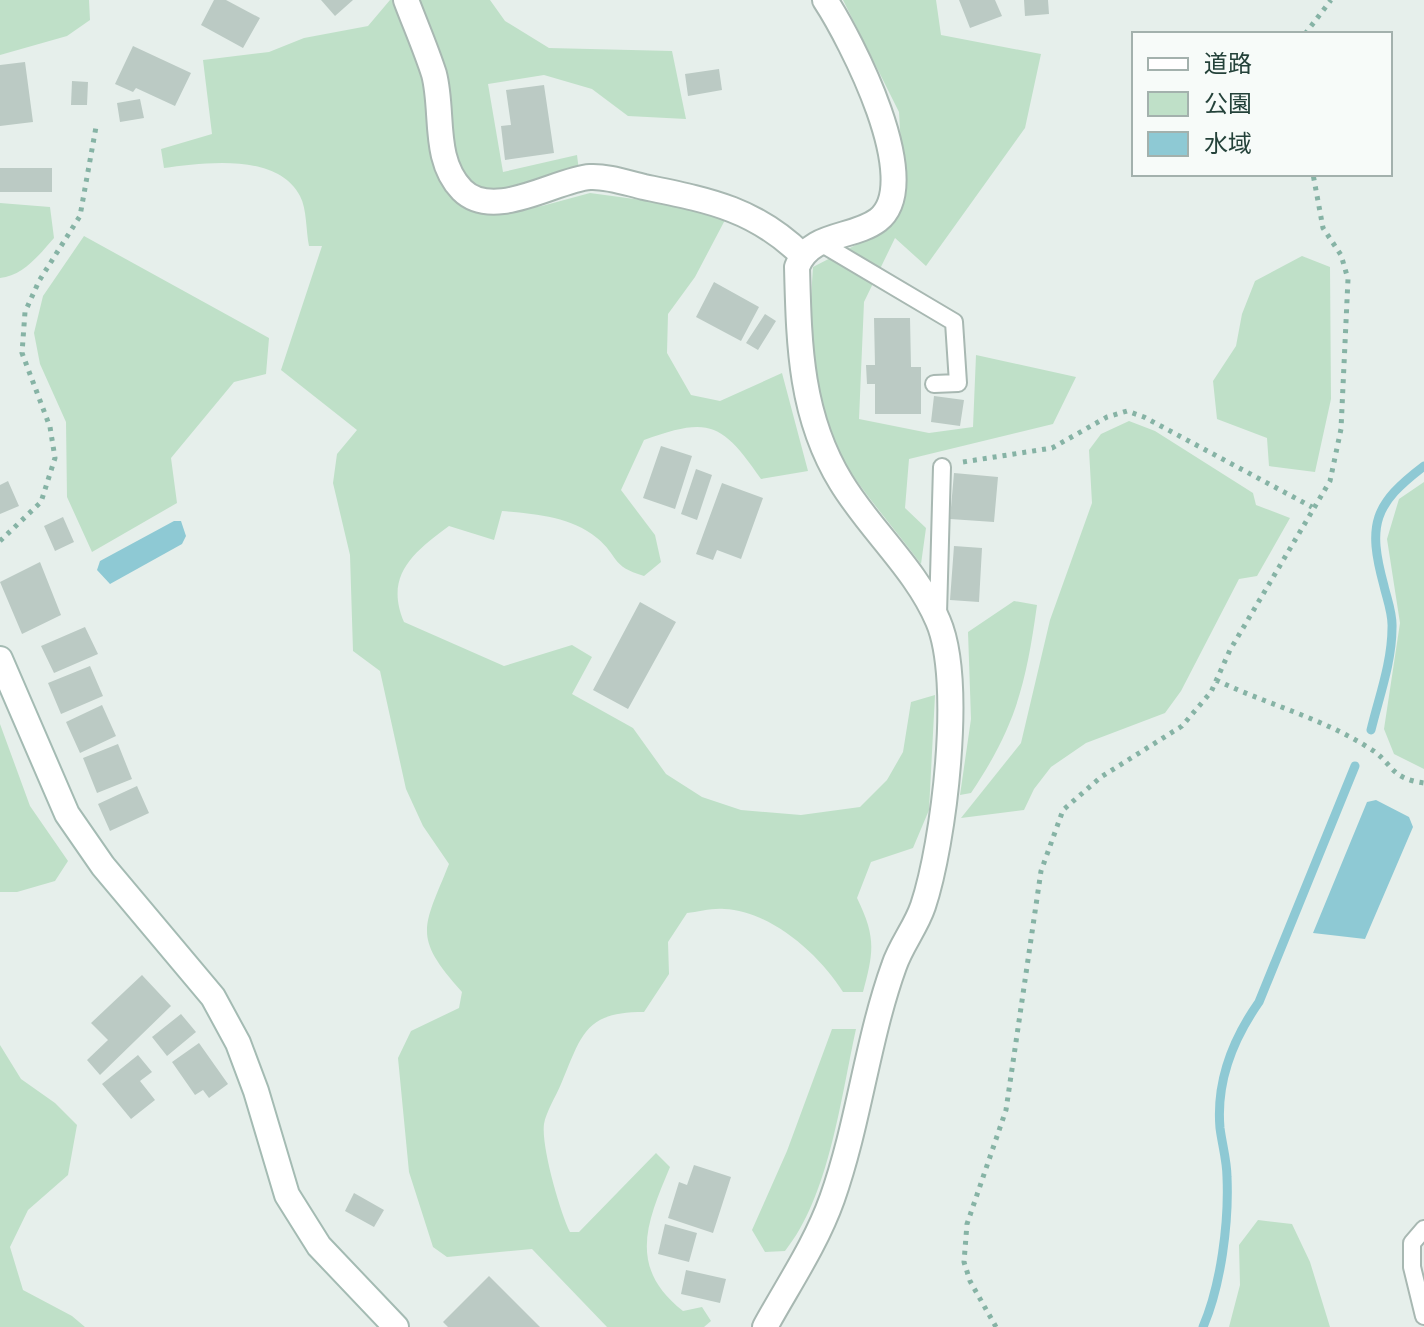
<svg xmlns="http://www.w3.org/2000/svg" width="1424" height="1327" font-family="Karla,'Noto Sans JP',sans-serif">
	<rect width="100%" height="100%" fill="#e6efeb"/>
	<path fill="#bfe0c8" d="M0,0H89L90,20L67,36L0,55Z
		M390,0H490L505,21L549,48L672,51L686,119L628,116L592,89L544,75L488,84L503,172L577,155L579,171L490,214L542,206L590,193L679,205L725,220L695,277L668,314L667,353L691,395L720,401L782,373L808,471L761,479C722,423 710,416 644,440L621,490L655,535L661,562L644,576C610,566 619,556 597,538C570,516 534,514 502,511L494,540L449,526C414,552 384,575 404,622L504,666L572,645L592,657L572,694L633,728L666,774L702,797L741,810L801,815L860,807L887,780L903,752L911,702L935,695L929,810L913,848L871,862L857,898C876,937 874,951 863,992H843C819,954 771,911 724,909C712,908 698,912 687,913L668,942L669,974L644,1012C584,1012 582,1035 561,1084C556,1096 546,1112 544,1124C541,1146 560,1212 570,1232H579L656,1153L670,1167C647,1222 627,1267 683,1311L702,1307L711,1321L704,1327H607L532,1249L447,1257L433,1247L409,1172L398,1058L411,1031L459,1008L462,992C412,936 423,929 449,864L423,826L406,789L380,671L353,651L350,555L333,483L337,454L357,430L281,370L322,246H309C306,232 307,209 300,196C277,152 203,163 164,168L161,149L212,134L203,60L269,52L304,38L368,26Z
		M843,0H936L941,35L1041,54L1025,128L926,266L895,238L864,302L859,419L929,433L973,427L976,355L1076,377L1053,424L909,459L905,508L926,528L921,564C894,528 863,493 839,455C807,403 809,325 813,267L877,234L896,217L903,182L899,112Z
		M0,203L50,207L54,238C40,254 23,276 0,278Z
		M84,236L269,338L266,374L234,382L171,458L177,503L92,552L67,497L66,422L40,364L34,333L43,296Z
		M1302,256L1330,267L1331,399L1315,472L1269,466L1267,438L1217,419L1213,381L1236,346L1242,314L1255,281Z
		M1129,421L1155,431L1253,493L1256,505L1290,518L1257,576L1239,579L1181,691L1165,713L1086,743L1051,767L1034,789L1024,810L961,818L1021,743L1050,620L1092,503L1089,450L1101,434Z
		M1424,482V769L1394,754L1384,729L1400,623L1387,539L1399,499Z
		M1014,601L1037,605C1026,684 1016,726 971,793L960,795L971,719L968,632Z
		M0,724L30,806L68,861L55,881L17,892H0Z
		M832,1029H856C841,1097 829,1197 785,1251L765,1252L752,1230L787,1151Z
		M0,1045L21,1079L55,1103L77,1125L68,1175L28,1210L10,1247L23,1290L72,1316L85,1327H0Z
		M1258,1220L1292,1224L1310,1262L1330,1327H1229L1240,1285L1239,1245Z"/>
	<path fill="#8ec9d4" d="M174,521H181L186,536L182,544L110,584L97,570L100,561Z
		M1376,800L1409,817L1413,827L1365,939L1313,933L1367,802Z"/>
	<g fill="none" stroke-linecap="round" stroke-linejoin="round">
		<path stroke="#8ec9d4" stroke-width="9" d="M1371,730C1379,697 1392,662 1392,628C1393,614 1387,599 1384,586C1367,524 1374,504 1424,466
			M1203,1327C1221,1285 1229,1223 1227,1177C1227,1161 1222,1144 1220,1128C1216,1082 1233,1039 1259,1002L1355,766"/>
	</g>
	<path fill="#bbcac4" d="M214,0H226L260,18L243,48L201,25Z
		M321,0H353L335,16Z
		M959,0H995L1002,16L970,28Z
		M1024,0H1048L1049,14L1025,16Z
		M133,46L191,73L175,106L136,88L133,92L115,84Z
		M25,62L33,122L0,126V65Z
		M719,69L722,90L688,96L685,74Z
		M72,81L88,82L87,105H71Z
		M544,85L554,153L505,160L501,126L511,125L506,90Z
		M140,99L144,118L120,122L117,103Z
		M0,168H52V192H0Z
		M714,282L759,307L741,341L696,317Z
		M765,314L776,321L758,350L746,343Z
		M874,318H910L911,367H921V414H875V384H867L866,365H875Z
		M934,396L964,400L960,426L931,422Z
		M661,446L692,456L675,509L643,498Z
		M696,469L712,475L697,520L681,514Z
		M954,473L998,477L994,522L950,519Z
		M8,481L19,506L0,514V485Z
		M722,483L763,498L741,559L717,550L713,560L696,554Z
		M63,517L74,542L55,551L44,526Z
		M954,546L982,548L979,602L950,600Z
		M40,562L61,615L22,634L0,582Z
		M640,602L676,622L628,709L593,690Z
		M85,627L98,654L54,673L41,646Z
		M90,666L103,696L61,714L48,683Z
		M102,705L116,736L80,753L66,722Z
		M118,744L132,779L97,793L83,758Z
		M137,786L149,813L110,831L98,804Z
		M142,975L171,1006L100,1075L87,1060L108,1040L91,1023Z
		M181,1014L196,1032L167,1056L152,1037Z
		M199,1043L228,1084L209,1098L203,1090L195,1095L172,1062Z
		M138,1055L152,1072L140,1081L155,1100L131,1119L102,1084Z
		M694,1165L731,1177L713,1233L668,1218L679,1182L687,1185Z
		M354,1193L384,1210L374,1227L345,1211Z
		M665,1224L697,1233L689,1262L658,1254Z
		M686,1270L726,1279L720,1303L681,1294Z
		M489,1276L540,1327H448L443,1322Z"/>
	<g fill="none" stroke-linecap="round" stroke-linejoin="round">
		<g stroke="#a8b8b2" stroke-width="20">
			<path id="lane" d="M819,242L954,322L958,383L934,384
				M938,614L942,467
				M1424,1229L1412,1243V1267L1424,1316"/>
		</g>
		<g stroke="#a8b8b2" stroke-width="28">
			<path id="street" d="M406,0C415,24 426,49 434,74C444,112 432,159 462,190C494,222 557,179 590,177C607,176 627,183 644,187C707,200 754,208 802,255
				M765,1327C788,1285 816,1244 832,1199C859,1123 867,1041 894,966C901,945 916,927 923,906C944,843 964,681 938,621C916,569 870,530 841,482C800,415 799,344 797,267C810,232 853,239 878,220C926,183 850,38 825,0"/>
		</g>
		<g stroke="#a4bbb3" stroke-width="28">
			<path id="secondary" d="M0,659L67,814L103,866L213,997L238,1043L256,1091L287,1195L319,1246L396,1327"/>
		</g>
		<path stroke="#86b3a5" stroke-width="5" stroke-dasharray="4 6" stroke-linecap="butt" d="M1305,34L1331,0
			M963,462L1052,448L1107,417L1127,411L1144,417L1312,507
			M0,541L41,502L55,458L50,427L22,353L25,312L39,281L80,216L96,127
			M1216,680C1266,704 1322,718 1369,748C1393,762 1388,778 1424,783
			M996,1327L970,1281L964,1262L967,1224L1006,1110L1041,871L1063,810L1101,777L1182,726L1211,692L1230,650L1330,481L1341,429L1348,279L1341,255L1323,228L1313,174"/>
		<use href="#lane" stroke="#fff" stroke-width="16"/>
		<use href="#street" stroke="#fff" stroke-width="24"/>
		<use href="#secondary" stroke="#fff" stroke-width="24"/>
	</g>
	<rect x="1132" y="32" width="260" height="144" fill="#f7fbf9" stroke="#a3b1ad" stroke-width="2"/>
	<rect x="1148" y="58" width="40" height="12" fill="#ffffff" stroke="#a3b1ad" stroke-width="2"/>
	<text x="1204" y="72" font-size="24" fill="#24423a">道路</text>
	<rect x="1148" y="92" width="40" height="24" fill="#bfe0c8" stroke="#a3b1ad" stroke-width="2"/>
	<text x="1204" y="112" font-size="24" fill="#24423a">公園</text>
	<rect x="1148" y="132" width="40" height="24" fill="#8ec9d4" stroke="#a3b1ad" stroke-width="2"/>
	<text x="1204" y="152" font-size="24" fill="#24423a">水域</text>
</svg>
